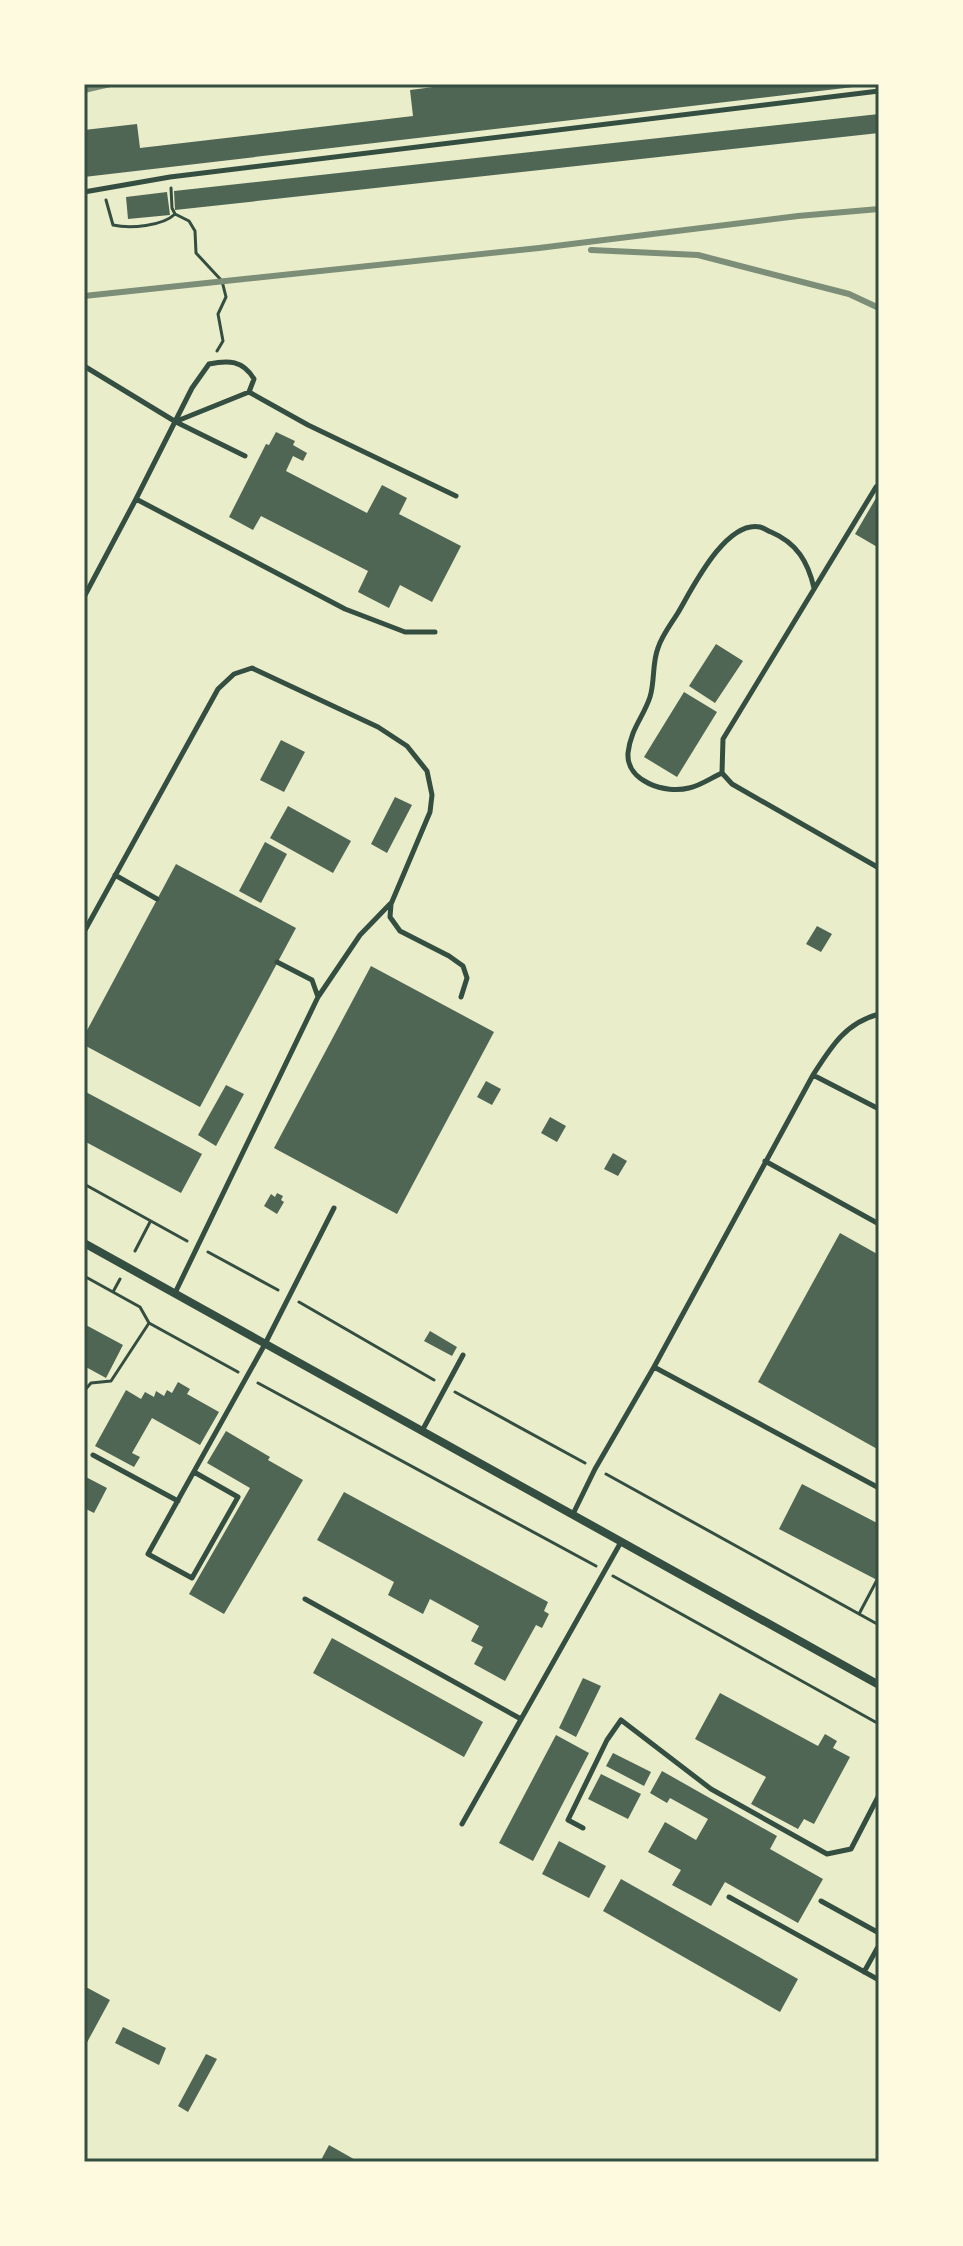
<svg xmlns="http://www.w3.org/2000/svg" width="963" height="2246" font-family="'PT Serif',serif">
	<rect width="100%" height="100%" fill="#e9edc9"/>
	<path fill="#4f6655" d="M457,84H862V86L84,177V130L137,124L140,148L413,116L410,90Z
		M879,114V133L175,210L174,191Z
		M167,192L170,215L128,219L126,197Z
		M276,432L295,441L293,445L307,453L303,461L293,456L286,471L367,513L382,485L407,498L399,514L461,546L432,602L400,585L389,608L358,592L368,571L261,516L253,530L229,517L266,444L269,445Z
		M879,493V548L855,534Z
		M716,644L743,661L715,703L689,686Z
		M684,692L717,712L677,777L644,757Z
		M281,740L305,752L284,792L260,780Z
		M395,797L412,805L387,853L371,844Z
		M288,806L351,841L333,873L270,838Z
		M265,842L287,854L261,903L239,891Z
		M176,864L296,928L200,1107L84,1045V1036Z
		M817,926L832,934L821,952L806,944Z
		M371,966L494,1032L397,1214L274,1148Z
		M486,1081L501,1089L492,1105L477,1097Z
		M226,1085L244,1094L216,1146L198,1135Z
		M84,1091L202,1154L181,1193L84,1141Z
		M550,1117L566,1126L557,1142L541,1133Z
		M613,1153L627,1161L618,1176L604,1169Z
		M277,1193L283,1196L281,1200L284,1202L277,1214L264,1206L271,1194L275,1197Z
		M840,1233L879,1255V1450L758,1382Z
		M84,1324L123,1345L106,1378L84,1366Z
		M430,1331L457,1347L452,1356L424,1341Z
		M178,1382L190,1389L187,1394L219,1412L200,1445L152,1418L132,1453L140,1457L134,1467L95,1446L126,1390L141,1399L145,1392L154,1397L156,1391L164,1396L167,1390L172,1393Z
		M226,1431L270,1457L268,1460L303,1480L224,1614L189,1594L250,1488L207,1463Z
		M84,1476L107,1488L94,1513L84,1508Z
		M802,1484L879,1524V1581L779,1529Z
		M344,1492L548,1602L544,1611L549,1614L542,1628L536,1625L505,1681L474,1664L483,1647L471,1641L479,1626L430,1599L423,1614L388,1595L394,1582L317,1540Z
		M332,1638L483,1722L464,1757L313,1673Z
		M583,1678L601,1686L576,1737L559,1728Z
		M720,1693L818,1746L825,1734L837,1741L833,1748L850,1757L814,1824L804,1819L798,1829L751,1804L766,1777L695,1739Z
		M556,1735L589,1753L533,1861L499,1843Z
		M613,1753L651,1772L644,1786L606,1766Z
		M662,1771L777,1836L770,1849L823,1879L798,1923L725,1882L711,1906L672,1885L681,1870L648,1852L665,1822L696,1840L708,1819L670,1798L667,1803L650,1793Z
		M601,1774L641,1794L628,1819L588,1799Z
		M559,1841L606,1866L589,1898L542,1874Z
		M621,1879L798,1979L780,2012L603,1911Z
		M84,1986L110,2000L84,2048Z
		M123,2027L166,2048L159,2065L115,2043Z
		M206,2054L217,2059L188,2112L178,2106Z
		M329,2145L359,2162H320Z"/>
	<g fill="none" stroke-linecap="round" stroke-linejoin="round">
		<path stroke="#344e41" stroke-width="3" d="M171,188L172,208L175,214L189,221L195,231L196,253L222,281L226,297L218,314L223,341L217,351
			M106,200L113,225C130,229 163,226 175,214
			M84,1184L187,1241
			M135,1251L150,1222
			M208,1252L278,1290
			M84,1276L140,1307L149,1323L238,1372
			M113,1292L120,1279
			M299,1302L434,1380
			M258,1383L596,1566
			M84,1391L91,1383L111,1381L149,1323
			M455,1392L585,1463
			M606,1474L879,1625
			M613,1576L879,1724
			M859,1614L877,1580"/>
		<path stroke="#344e41" stroke-width="5" d="M84,192L170,177L879,91
			M84,366L176,422L245,456
			M177,421L249,392L308,425L456,496
			M876,487L723,739L722,773L732,784L879,868
			M136,499L345,609L405,632H435
			M84,597L136,499L192,388L209,364C228,360 243,360 254,379L249,392
			M722,773C711,778 700,786 689,788C666,794 626,782 628,753C631,728 643,718 650,697C655,681 652,663 658,648C662,635 672,623 679,611C693,587 726,520 760,527C764,528 768,531 771,532C797,543 808,562 814,588
			M115,875L157,899
			M84,932L218,689L234,674L252,668L378,727L407,746L427,771L432,795L430,812L391,904L390,917L400,931L449,956L463,966L467,978L461,997
			M318,997L360,935L390,904
			M813,1075L879,1109
			M765,1161L879,1224
			M175,1293L318,997L312,980L277,962
			M654,1367L879,1488
			M422,1431L463,1355
			M93,1455L178,1501
			M194,1472L238,1497L192,1578L148,1554L265,1344L334,1208
			M573,1514L595,1469L654,1367L813,1075C831,1047 845,1023 879,1014
			M305,1599L521,1719
			M462,1824L621,1542
			M583,1828L568,1820L607,1740L621,1720L711,1789L827,1854L851,1849L879,1795
			M729,1897L879,1980
			M821,1901L879,1933
			M864,1972L879,1945"/>
		<path stroke="#344e41" stroke-width="8" d="M84,1243L879,1685"/>
		<path stroke="#7c8e77" stroke-width="6" d="M84,90L110,84
			M591,250L698,255L849,294L879,308
			M84,296L539,248L798,216L879,209"/>
	</g>
	<rect width="963" height="2246" fill="none" stroke="#fefae0" stroke-width="172"/>
	<rect x="86" y="86" width="791" height="2074" fill="none" stroke="#344e41" stroke-width="3"/>
</svg>
